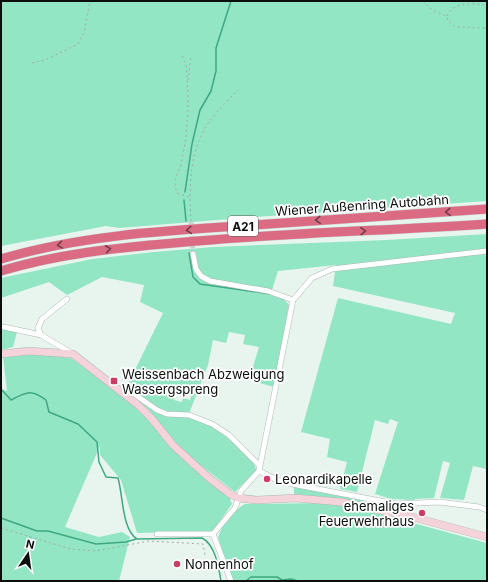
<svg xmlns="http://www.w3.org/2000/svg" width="488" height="582" font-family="Inter,sans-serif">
	<rect width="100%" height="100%" fill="#e8f5ef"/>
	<path fill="#92e6c3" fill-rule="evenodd" d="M1,1H487V201L255,217L119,228L106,226L1,246Z
		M487,234V469L473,466L464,500L440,498L450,463L443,461L434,498L415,499V500L391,499L375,494L398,422L390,419L388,424L375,420L357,492L340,489L347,462L327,457L330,439L301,432L338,298L451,324L455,313L333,286L336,265L278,271L272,290L211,279L201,274L199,277L206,282L275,294L282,297L289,305L274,387L249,380L259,347L243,344L245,335L229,332L226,343L213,340L208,365L188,416C195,419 204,422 211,426C221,432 258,460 256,471L235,492L199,464L177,444L149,410L125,390L163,313L140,302L144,285L102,277L67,295L49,282L1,298V278L92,259L154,252L213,247L387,240ZM186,388L193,390L190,400L183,398L182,402L174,400L177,390L185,392Z
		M1,329L17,332L13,347L1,350Z
		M40,354L71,358L105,383L134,405L152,423L168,445L190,466L229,496L232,504L213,531L137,533L121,480L100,455V446L65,527L99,537L122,532L130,537L119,581H1V389L7,391L3,357Z
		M294,487L352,496L393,505L401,512L294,495Z
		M327,503L361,509L487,543V581H233L218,538C221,526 234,510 245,504Z"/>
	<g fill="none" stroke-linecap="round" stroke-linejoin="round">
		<path stroke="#3fa883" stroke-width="1.5" d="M185,192L192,144L200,110L211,91L216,71V48L231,1
			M184,200L186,221
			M189,253L193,277L200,284L271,294
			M1,389L11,400C27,392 31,389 46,400L49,412L78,424L97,442L99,462L106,477L118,478C123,495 122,530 137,539L202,538C215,544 219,568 221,581
			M1,518L37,531H48L96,544L126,542L136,539
			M246,581L251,577H277L282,580L291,579L298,581"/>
		<path stroke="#c7d2cd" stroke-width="5" stroke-dasharray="5 2.5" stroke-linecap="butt" d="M191,221L193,254"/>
		<g stroke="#adb9b3" stroke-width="6">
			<path id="street" d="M193,254L196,269L201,276L210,281L268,291L293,300
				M67,299L42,319L38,328L41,335L73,354
				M4,327L41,335
				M127,389L157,410L167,414L189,415L212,424L229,435L260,466
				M259,471L277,480L292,484L396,504L440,502L479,507L487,510
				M396,504L408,515
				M157,534H213
				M231,581L213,534L235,508L241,491L259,471L293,300L312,278L332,269L487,251"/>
		</g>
		<g stroke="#adb9b3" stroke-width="8">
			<path id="secondary" d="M1,354L29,351L73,354L138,405L152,419L173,445L209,478L230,494L238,498L257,500L295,498L341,502L409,516L487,537"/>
		</g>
		<g stroke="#cecfce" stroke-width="10">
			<path id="highway" d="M1,259C78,236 160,231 240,226C322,220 405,215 487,209
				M1,271C57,254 115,248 174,243C278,233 383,231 487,224"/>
		</g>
		<path stroke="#a1aba7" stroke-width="1" stroke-dasharray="2 3" stroke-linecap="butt" d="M423,1L431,9L447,17L448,21L456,27L487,28
			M447,16C455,0 472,4 487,5
			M182,56L186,64C189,99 189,129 181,163C178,176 172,178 177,193L189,197
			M32,63L45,60L78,44L84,32L90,1
			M188,80L191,55
			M191,221C189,187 189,151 209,122C217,111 228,100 238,90
			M1,528L71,549L96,551L149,541L203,544L205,555"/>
		<use href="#street" stroke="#fff" stroke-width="5"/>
		<use href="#secondary" stroke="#f4d3da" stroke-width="7"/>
		<use href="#highway" stroke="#da6b83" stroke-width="9"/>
	</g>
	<defs><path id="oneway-chevron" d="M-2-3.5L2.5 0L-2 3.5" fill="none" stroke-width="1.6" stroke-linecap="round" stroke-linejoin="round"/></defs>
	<g stroke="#723c48">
		<use href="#oneway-chevron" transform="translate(448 212) rotate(176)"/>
		<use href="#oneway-chevron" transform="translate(318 220) rotate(176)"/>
		<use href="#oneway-chevron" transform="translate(189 230) rotate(175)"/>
		<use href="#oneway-chevron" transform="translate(363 231) rotate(-3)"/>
		<use href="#oneway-chevron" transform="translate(60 245) rotate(171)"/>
		<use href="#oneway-chevron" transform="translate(108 249) rotate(-8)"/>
	</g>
	<g fill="#cc3d65" stroke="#fff" stroke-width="1.5">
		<rect x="110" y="377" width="8" height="8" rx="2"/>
		<circle cx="267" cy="479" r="4"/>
		<circle cx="422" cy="513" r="4"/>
		<circle cx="177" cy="564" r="4"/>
	</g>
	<g text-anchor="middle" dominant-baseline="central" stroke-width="3.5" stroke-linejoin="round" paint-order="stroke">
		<rect fill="#fff" stroke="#545655" stroke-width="1" x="228" y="216" width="30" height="20" rx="3"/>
		<g font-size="12" font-weight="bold" fill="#0a0e0c">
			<text x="243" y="226">A21</text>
		</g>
		<g font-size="13" fill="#0a0e0c" stroke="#fff">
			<text transform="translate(362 205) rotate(-4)">Wiener Außenring Autobahn</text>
		</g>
		<g font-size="13" fill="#0a0e0c" stroke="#fff" text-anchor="start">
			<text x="122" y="374">Weissenbach Abzweigung<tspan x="122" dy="15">Wassergspreng</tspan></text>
			<text x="275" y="479">Leonardikapelle</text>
			<text x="414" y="506" text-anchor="end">ehemaliges<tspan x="414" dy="15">Feuerwehrhaus</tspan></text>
			<text x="185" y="564">Nonnenhof</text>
		</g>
	</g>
	<rect width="488" height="582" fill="none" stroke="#0a0e0c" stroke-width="4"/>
	<g transform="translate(28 554) rotate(13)" stroke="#ffffff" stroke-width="3" paint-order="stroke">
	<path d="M0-3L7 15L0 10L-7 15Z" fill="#0a0e0c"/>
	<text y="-6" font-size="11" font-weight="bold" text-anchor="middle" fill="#0a0e0c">N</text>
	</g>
</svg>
